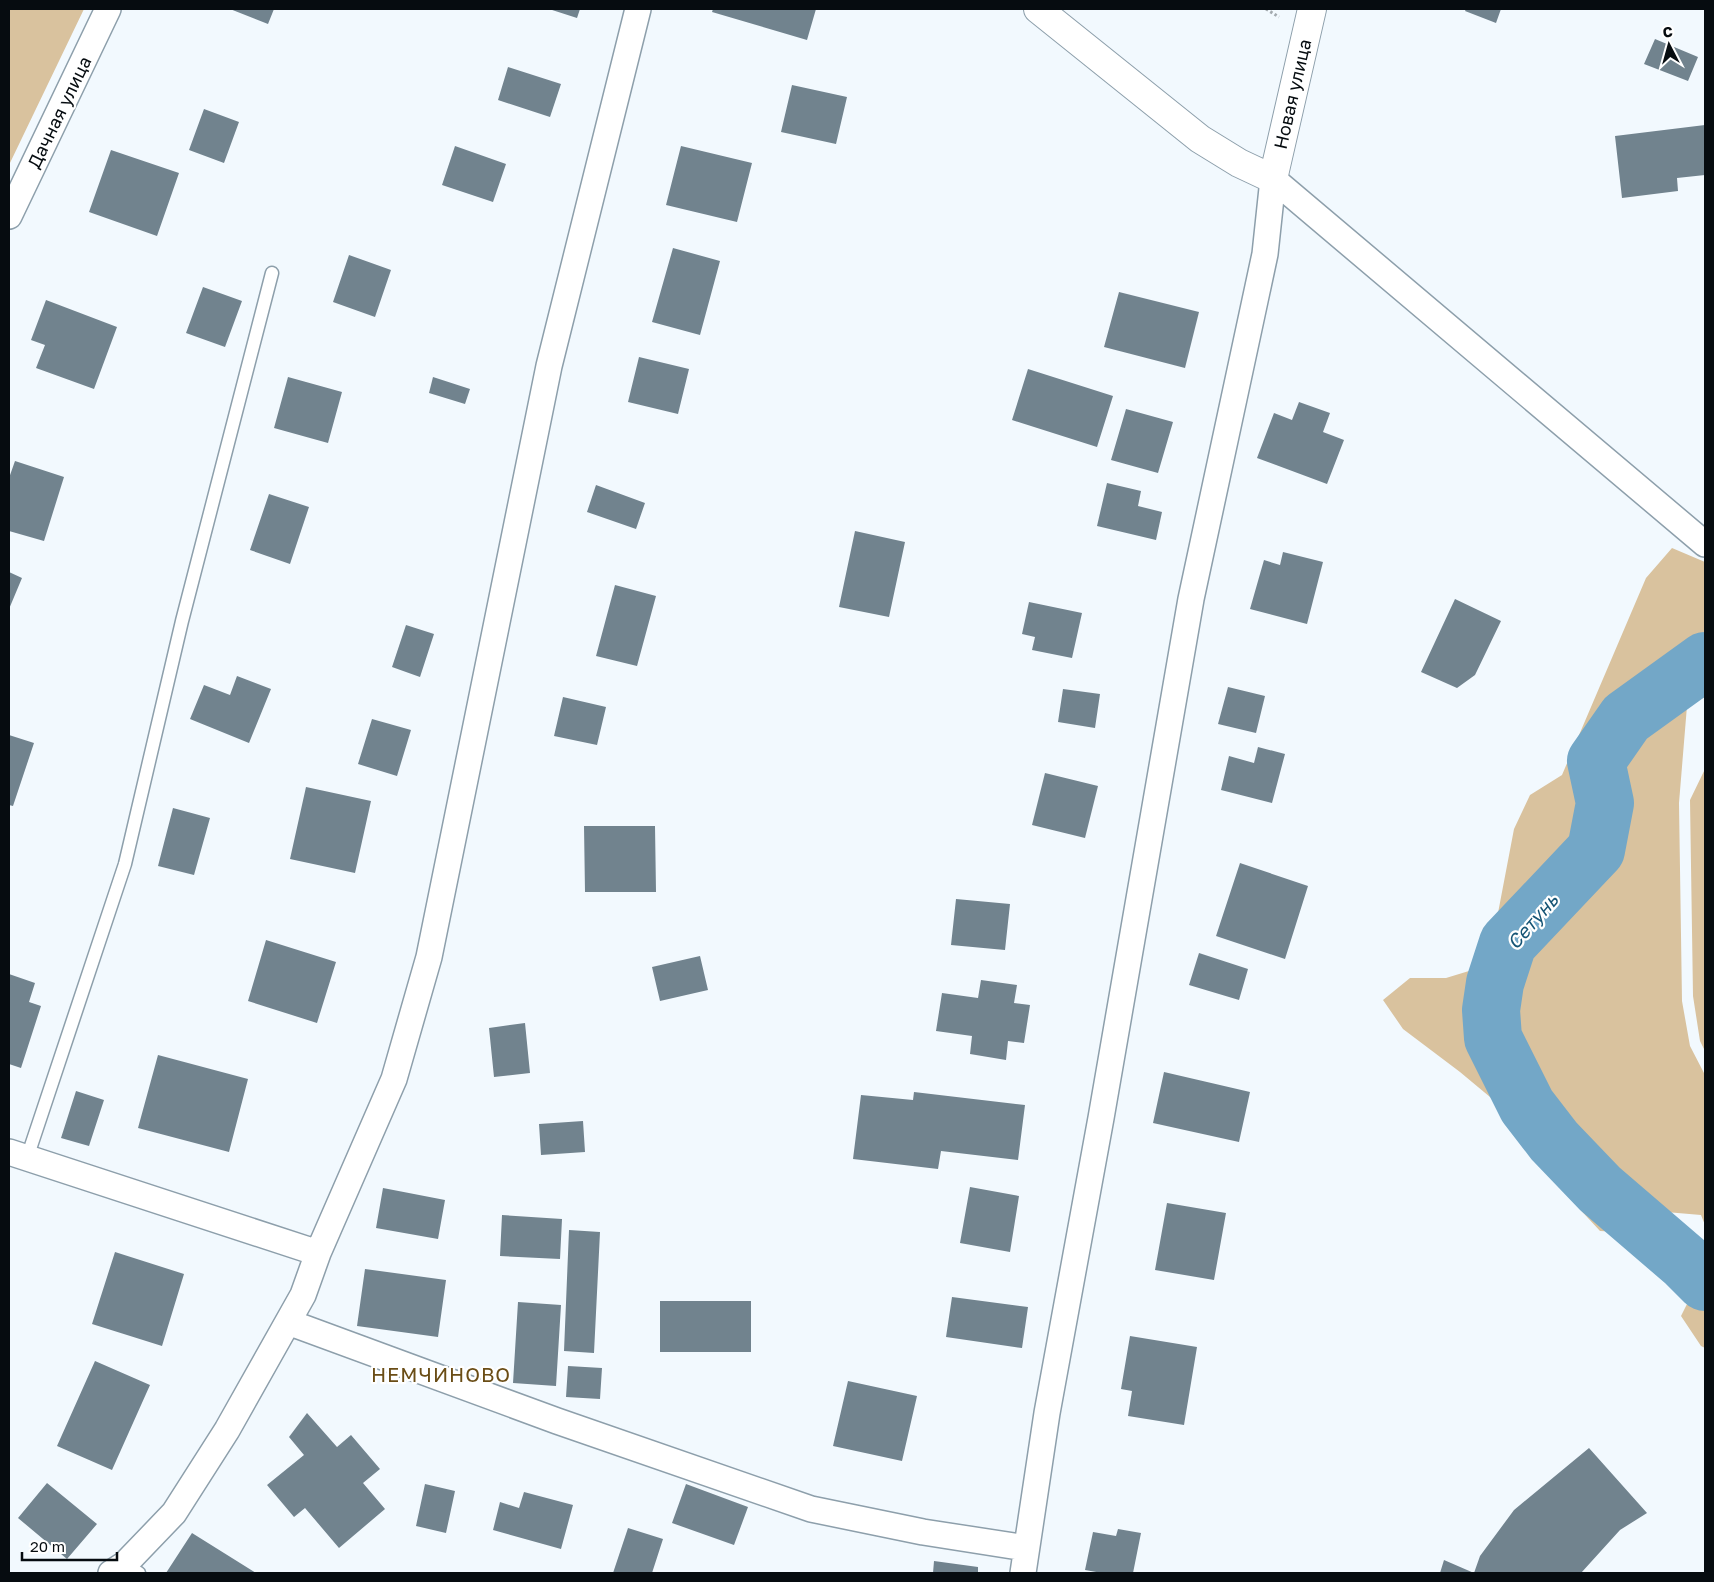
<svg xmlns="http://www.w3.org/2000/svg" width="1714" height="1582" font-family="'Golos Text',sans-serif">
	<rect width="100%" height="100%" fill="#f2f9fe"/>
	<path fill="#d9c29e" d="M9,9H84L9,165Z
		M1672,548L1705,562V697L1687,706L1679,803L1682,1001L1690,1046L1705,1075V1225L1701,1215L1666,1212L1636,1233L1600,1231L1551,1178L1514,1117L1460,1072L1403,1029L1383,1000L1410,978H1446L1482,967L1494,934L1514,829L1530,795L1562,775L1646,578Z
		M1705,769V1051L1700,1041L1693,996L1690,800Z
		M1705,1268V1348L1701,1346L1681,1316Z"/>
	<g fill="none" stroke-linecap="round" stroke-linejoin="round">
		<path stroke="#73a7c7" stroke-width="58" d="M1705,661L1626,718L1596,761L1605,803L1596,850L1508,943L1495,983L1491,1010L1493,1038L1527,1106L1554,1141L1600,1189L1685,1262L1705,1282"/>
	</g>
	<path fill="#71838e" d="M230,9H274L268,24Z
		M549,9H580L577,18Z
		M713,9H816L807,40L712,12Z
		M1466,9H1501L1496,23L1465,11Z
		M1655,39L1698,57L1688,81L1644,64Z
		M508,67L561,84L550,117L498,100Z
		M792,85L847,97L836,144L781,132Z
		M204,109L239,122L224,163L189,150Z
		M1705,125V175L1677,178L1678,191L1622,198L1615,136Z
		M455,146L506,164L493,202L442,185Z
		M681,146L752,163L737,222L666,205Z
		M111,150L179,173L157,236L89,212Z
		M673,248L720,261L700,335L652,322Z
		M349,255L391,270L375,317L333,302Z
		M203,287L242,301L225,347L186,333Z
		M1119,292L1199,312L1185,368L1104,347Z
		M46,300L117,327L94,389L36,368L45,345L31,340Z
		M639,357L689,369L678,414L628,402Z
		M1028,369L1113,396L1097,447L1012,420Z
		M288,377L342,392L328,443L274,428Z
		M433,377L470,389L465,404L429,393Z
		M1299,402L1330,413L1323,432L1344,440L1327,484L1257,458L1274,413L1292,420Z
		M1126,409L1173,422L1158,473L1111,460Z
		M15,461L64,477L44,541L9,531V478Z
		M1107,483L1141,491L1138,506L1162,512L1156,540L1097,526Z
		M596,485L645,503L636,529L587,512Z
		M269,494L309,507L290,564L250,550Z
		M855,531L905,542L889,617L839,607Z
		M1283,552L1323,562L1307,624L1250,609L1264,560L1280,565Z
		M9,572L22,578L9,609Z
		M615,585L656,596L637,666L596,656Z
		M1455,599L1501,621L1475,675L1457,688L1421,672Z
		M1029,602L1082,613L1072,658L1032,650L1035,637L1022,634Z
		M406,625L434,634L420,677L392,667Z
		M237,676L271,689L249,743L190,719L204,685L230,695Z
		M1228,687L1265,696L1256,733L1218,724Z
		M1063,689L1100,694L1095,728L1058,722Z
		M563,697L606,707L597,745L554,736Z
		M372,719L411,730L397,776L358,764Z
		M9,735L34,743L13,806L9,805Z
		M1258,747L1285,754L1272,803L1221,790L1229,756L1254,763Z
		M1045,773L1098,786L1085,838L1032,825Z
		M306,787L371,801L355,873L290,859Z
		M173,808L210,818L194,875L158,866Z
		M584,826H655L656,892H585Z
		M1240,863L1308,886L1285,959L1216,936Z
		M956,899L1010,904L1005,950L951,945Z
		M266,940L336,962L317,1023L248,1001Z
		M1199,953L1248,969L1239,1000L1189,985Z
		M700,956L708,990L660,1001L652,967Z
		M9,974L35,983L29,1002L41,1006L21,1068L9,1064Z
		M981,980L1017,985L1014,1003L1030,1005L1024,1043L1008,1041L1006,1060L970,1054L972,1036L936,1031L942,993L978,998Z
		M525,1023L530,1073L494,1077L489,1028Z
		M158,1055L248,1079L229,1152L138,1128Z
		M1164,1072L1250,1092L1239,1142L1153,1123Z
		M76,1091L104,1100L89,1146L61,1138Z
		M914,1092L1025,1105L1018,1160L941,1151L938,1169L853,1159L861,1095L913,1100Z
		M583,1121L585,1152L541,1155L539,1124Z
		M970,1187L1019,1196L1010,1252L960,1243Z
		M383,1188L445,1200L438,1239L376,1228Z
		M1167,1203L1226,1213L1214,1280L1155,1270Z
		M502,1215L562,1219L560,1259L500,1256Z
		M569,1230L600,1232L594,1353L564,1351Z
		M115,1252L184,1274L162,1346L92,1324Z
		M365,1269L446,1280L438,1337L357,1326Z
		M952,1297L1028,1307L1022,1348L946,1337Z
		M660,1301H751V1352H660Z
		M518,1302L561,1305L556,1386L513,1383Z
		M1130,1336L1197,1347L1184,1425L1128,1416L1132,1391L1121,1389Z
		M95,1361L150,1385L112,1470L57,1446Z
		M568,1366L602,1368L600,1399L566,1397Z
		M848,1381L917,1396L902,1461L833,1446Z
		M307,1413L337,1447L351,1435L380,1469L363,1483L385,1509L339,1548L305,1508L294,1517L267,1485L304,1455L289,1437Z
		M1589,1448L1647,1513L1620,1530L1581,1573H1440L1444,1560L1474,1573L1480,1556L1514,1510Z
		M47,1483L97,1524L67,1559L18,1518Z
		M425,1484L455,1491L446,1533L416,1526Z
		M686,1484L748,1507L734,1545L672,1523Z
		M524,1492L573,1505L561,1549L493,1530L500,1502L519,1508Z
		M628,1528L663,1539L652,1573H613Z
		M1118,1529L1141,1533L1133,1573H1102L1085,1570L1093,1532L1116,1536Z
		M192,1533L256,1573H166Z
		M934,1561L978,1567V1573H933Z"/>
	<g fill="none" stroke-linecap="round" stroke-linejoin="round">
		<g stroke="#8d9fab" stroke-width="15">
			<path id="service" d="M27,1158L125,864L182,621L272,273
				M125,1564L139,1573"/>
		</g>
		<g stroke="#8d9fab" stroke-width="28">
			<path id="minor" d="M1273,179L1705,544
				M9,216L108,9
				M9,1152L318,1253
				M288,1322L557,1421L811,1509L923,1532L1026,1548
				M111,1573L125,1564L174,1513L227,1430L303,1295L318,1253L394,1079L429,957L549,366L638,9
				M1023,1573L1047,1413L1101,1118L1191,599L1265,254L1273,179"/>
		</g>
		<g stroke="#8d9fab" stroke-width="30">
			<path id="tertiary" d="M1038,9L1200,139L1239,163L1273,179L1312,9"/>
		</g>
		<path stroke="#a3aaaf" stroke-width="3" stroke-dasharray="2.5 2.5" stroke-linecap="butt" d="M1266,9L1279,17"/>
		<use href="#service" stroke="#fff" stroke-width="12"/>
		<use href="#minor" stroke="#fff" stroke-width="25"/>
		<use href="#tertiary" stroke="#fff" stroke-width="28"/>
	</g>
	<g text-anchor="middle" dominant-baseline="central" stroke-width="4.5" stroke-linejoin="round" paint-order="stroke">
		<g font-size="18" fill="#060c10" stroke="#fff">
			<text transform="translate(1292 94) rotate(-77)">Новая улица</text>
			<text transform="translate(59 112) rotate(-64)">Дачная улица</text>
		</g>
		<g font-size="19" font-style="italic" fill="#155475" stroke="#fff">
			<text transform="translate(1532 921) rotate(-49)">Сетунь</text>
		</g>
		<g font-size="20" letter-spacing="1" fill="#6a4d16" stroke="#fff">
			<text x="441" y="1374">НЕМЧИНОВО</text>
		</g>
	</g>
	<rect width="1714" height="1582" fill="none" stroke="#060c10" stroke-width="20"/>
	<g transform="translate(1669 45) rotate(354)" stroke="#ffffff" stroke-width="4" paint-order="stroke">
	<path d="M0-4L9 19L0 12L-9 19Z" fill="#060c10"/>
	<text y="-8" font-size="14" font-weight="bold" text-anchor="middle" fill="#060c10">С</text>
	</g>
	<path d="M22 1552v8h95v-8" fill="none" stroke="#060c10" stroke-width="2.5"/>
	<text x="30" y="1552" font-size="15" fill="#060c10" stroke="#ffffff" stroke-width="4" paint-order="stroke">20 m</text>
</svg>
